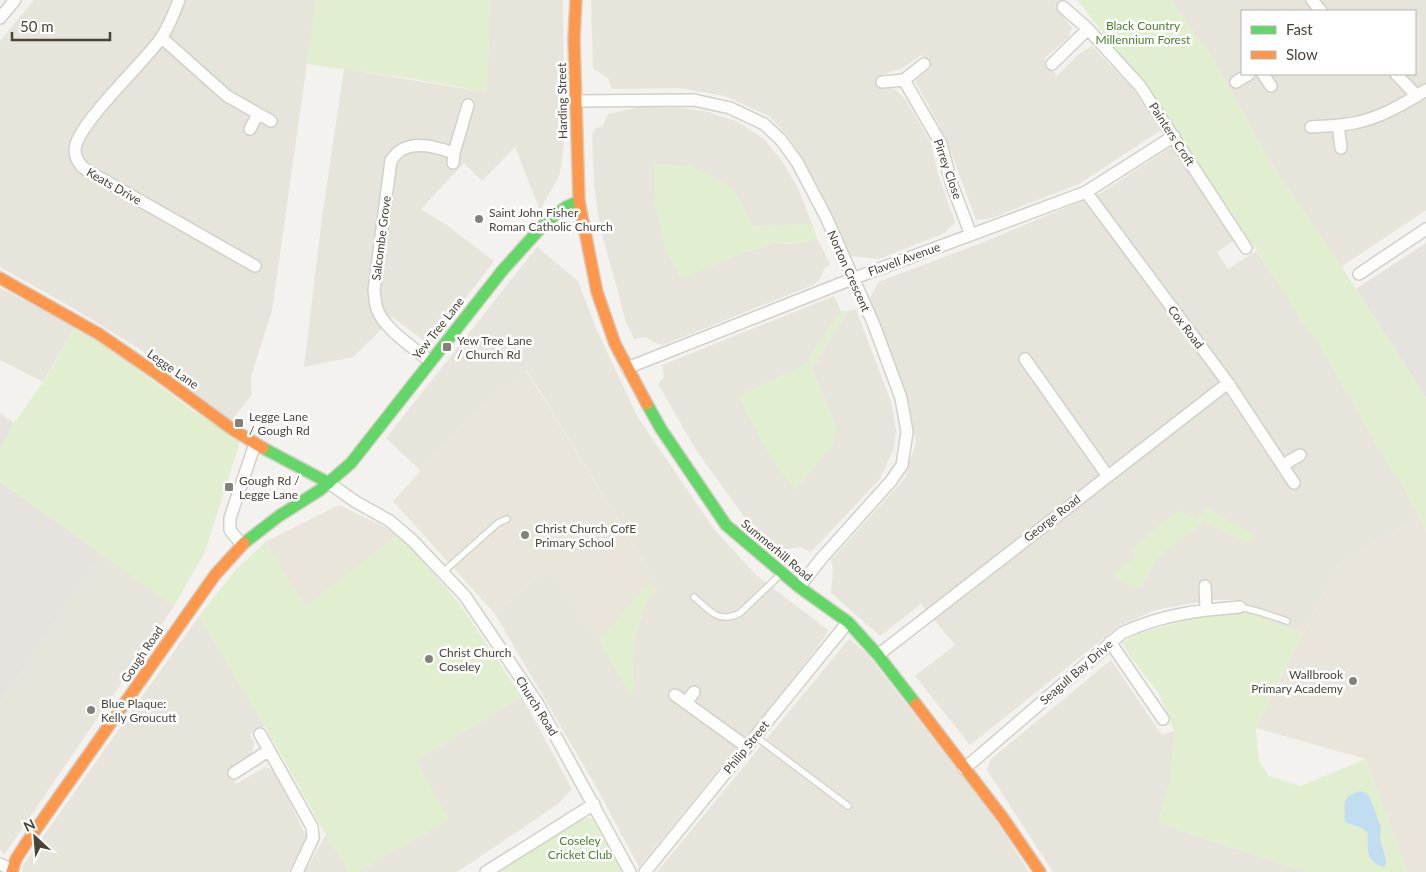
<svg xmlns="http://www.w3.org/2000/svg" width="1426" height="872" font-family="Lato,sans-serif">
	<rect width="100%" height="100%" fill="#f4f2ee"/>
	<path fill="#e7e4dc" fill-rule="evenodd" d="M34,0H316L272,311L251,376L252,395L231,421L141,350L73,308L0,267V41Z
		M491,0H563L564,142L560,174L540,210L515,147L482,181L464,163L421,209L445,224L494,261L430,345L392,317L375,336L353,357L304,367L322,217L344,69L486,92Z
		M591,0H1061L1055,6L1072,28L1069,37L1044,59L1057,76L1080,53L1092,46L1133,89L1161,130L1079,184L992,218L976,220L945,136L915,81L931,68L921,55L903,68L878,76L880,87L895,89L906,100L931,143L938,174L955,222L945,233L879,259L850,256L817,184L790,139L769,116L725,96L679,88L612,89L608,78L593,68Z
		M1171,0H1426V210L1341,267L1272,165L1215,62ZM1242,11H1415V74H1242Z
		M641,107L681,108L705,111L738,122L764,139L782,161L798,188L812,224L753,226L731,187L746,252L773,243L797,244L818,240L830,264L825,268L819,280L813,285L663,345L653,342L646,337L634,339L626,322L600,227L594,186L592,135L595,129L603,126L608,114Z
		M1174,145L1235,240L1217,252L1228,269L1256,251L1313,333L1389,466L1400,480L1419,517L1337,565L1303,633L1246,613L1244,600H1210L1155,610L1119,626L970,745L915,676L955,645L921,604L880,636L831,593L833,570L831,560L905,478L916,442L907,395L870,299L878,282L984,242L1101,193Z
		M537,247L578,281L596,328L637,416L714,529L757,576L828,630L824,638L795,676L639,867L598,790L495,614L547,568L648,583L653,577L527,370L464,424L421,471L386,438Z
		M0,288L75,326L43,382L0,360Z
		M834,296L841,311L804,366L738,396L836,426L812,369L848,311L856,309L891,402L896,429L894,448L880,479L811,552L800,547L787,549L783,551L748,522L696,450L658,384L664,377L662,365Z
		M102,553L174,606L4,855L0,849V704Z
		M199,616L265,726L250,734L254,743L252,756L228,771L236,784L265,767L274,770L306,836L289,872H22L23,865Z
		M849,639L867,654L961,774L1004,832L1029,872H657Z
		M1111,660L1162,735L1174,731L1170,783L1158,822L1199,837L1309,872H1053L987,770L991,759Z
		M522,697L572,789L558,804L457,872H357L448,820L416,760Z
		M326,835L350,872H304Z"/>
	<path fill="#e6e2de" d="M1426,243V398L1356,289Z
		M0,413L14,423L0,450Z
		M0,482L102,553L0,704Z"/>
	<path fill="#eae5da" d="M526,370L653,577L599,641L547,568L495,614L393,501L464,424Z
		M339,505L399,534L306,607L265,542Z
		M1419,517L1426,530V872H1407L1366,759L1256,728L1337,565Z"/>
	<path fill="#e1eecf" d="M316,0H491L487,92L414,79L306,64Z
		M1077,0H1171L1215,62L1272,165L1338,261L1426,398V530L1400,480L1389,466L1317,340L1302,322L1286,295L1154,97Z
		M655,164L687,165L714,177L731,187L753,226L812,224L818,240L797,244L773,243L746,252L681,279L665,248L654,198Z
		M841,311H848L812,369L836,426L833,445L795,490L771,458L738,396L804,366Z
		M75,326L96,338L192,410L240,441L205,552L174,606L0,482V450L14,423L48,375Z
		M1208,509L1255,535L1250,544L1204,522L1157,558L1143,587L1134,589L1122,582L1115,573L1135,557L1131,550L1178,510L1196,519Z
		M399,534L459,603L522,697L416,760L449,820L357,872H350L326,835L265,726L199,616L235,571L265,542L306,607Z
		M648,583L658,589L646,603L635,641L632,698L599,641Z
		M1246,613L1303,633L1256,728L1259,761L1269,776L1300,786L1366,759L1407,872H1309L1199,837L1158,822L1170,783L1174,731L1159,693L1131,658L1122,643L1135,635L1196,617Z
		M581,817L592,819L622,872H492Z"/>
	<path fill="#c0ddf1" d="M1362,791L1369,795L1381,827L1380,839L1386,860L1385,867C1366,864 1367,848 1368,833L1362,828L1345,822C1345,805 1340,795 1362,791Z"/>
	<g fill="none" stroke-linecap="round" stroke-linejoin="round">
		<g stroke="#d2d0cb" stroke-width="8">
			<path id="lane" d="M442,573L498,523L507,519
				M694,597C710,611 718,624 740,613L782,573
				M1240,607L1260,612L1287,621
				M755,736L848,806"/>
		</g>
		<g stroke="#d2d0cb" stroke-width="14">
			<path id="street" d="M179,0C174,13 169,27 161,38C144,63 77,124 75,149C75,159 80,166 88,171L255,266
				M1312,0L1321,11
				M1063,7L1088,29L1140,86L1246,248
				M0,18L15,0
				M162,38L227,96L271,121
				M1052,64L1088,29
				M1263,74L1271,86
				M1396,74L1417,96
				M904,80L941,144L952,185L971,235
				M882,82L904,80L924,64
				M1236,82L1249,74
				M576,101L694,100L730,108L764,124L781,140L797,162L826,217L874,325L901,398L907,432L902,465L891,481L821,559L799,587
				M1338,125L1341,148
				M1311,127C1325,126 1340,126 1354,123C1380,118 1404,104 1426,90
				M250,129L258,114
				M453,163L454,153L468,105
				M1086,192L1228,383L1294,483
				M1359,274L1426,229
				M1025,359L1107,475
				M430,361C414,348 384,329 377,309C375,303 375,296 374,290L391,160C395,156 398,151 403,149C418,141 438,148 454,153
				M627,368L852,279L1086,192L1174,136
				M1283,465L1300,455
				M329,483L356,502L390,521L413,541L465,596L538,704L630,872
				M242,545L230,530V518L255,444
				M1205,586L1206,609
				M1110,642L1163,719
				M878,655L1228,383
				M675,695L747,747
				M686,703L694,692
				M260,734L312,827L313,838L297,872
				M964,769L1122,633C1161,615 1198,610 1240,607
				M234,773L268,751
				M0,864L12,870
				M486,872L594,804
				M645,872L848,622"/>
		</g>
		<g stroke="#d3cfc5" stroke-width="14">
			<path id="fast" d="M647,404L661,429L726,525L799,587L848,622L878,655L916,704
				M263,448L329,483
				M244,543L279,516L320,490L351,463L502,271L546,222L566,207L579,201"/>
		</g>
		<g stroke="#d3cfc5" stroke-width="14">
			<path id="slow" d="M576,0L574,39L579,201L597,292L615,344L647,404
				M0,278L99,334L160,376L232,429L263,448
				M916,704L1003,818L1040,872
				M12,872L16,859L27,842L215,575L244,543"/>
		</g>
		<use href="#lane" stroke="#fdfdfc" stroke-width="5.5"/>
		<use href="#street" stroke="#fdfdfc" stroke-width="11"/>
		<use href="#fast" stroke="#63d668" stroke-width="11"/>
		<use href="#slow" stroke="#ff974d" stroke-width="11"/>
	</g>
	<g fill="#868178" stroke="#fff" stroke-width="2">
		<circle cx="479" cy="219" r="5"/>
		<rect x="442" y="342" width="10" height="10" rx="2.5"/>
		<rect x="234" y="418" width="10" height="10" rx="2.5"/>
		<rect x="224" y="482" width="10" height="10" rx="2.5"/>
		<circle cx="525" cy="535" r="5"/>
		<circle cx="429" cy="659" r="5"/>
		<circle cx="1353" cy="681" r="5"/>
		<circle cx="91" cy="710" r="5"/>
	</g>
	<g text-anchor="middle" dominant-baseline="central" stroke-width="5" stroke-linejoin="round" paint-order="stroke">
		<g font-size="12" fill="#4a7f2a" stroke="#fff">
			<text x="1143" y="25">Black Country<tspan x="1143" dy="14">Millennium Forest</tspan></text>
			<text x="580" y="840">Coseley<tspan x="580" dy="14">Cricket Club</tspan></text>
		</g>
		<g font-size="12" fill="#4b4439" stroke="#fff">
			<text transform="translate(562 101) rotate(-91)">Harding Street</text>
			<text transform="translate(1172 134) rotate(57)">Painters Croft</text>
			<text transform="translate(948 169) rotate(71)">Pirrey Close</text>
			<text transform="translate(114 186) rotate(30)">Keats Drive</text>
			<text transform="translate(381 238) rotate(-83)">Salcombe Grove</text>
			<text transform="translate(904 259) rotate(-20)">Flavell Avenue</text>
			<text transform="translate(849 271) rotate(66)">Norton Crescent</text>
			<text transform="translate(1186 327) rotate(53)">Cox Road</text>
			<text transform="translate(438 328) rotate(-52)">Yew Tree Lane</text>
			<text transform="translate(173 369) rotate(35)">Legge Lane</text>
			<text transform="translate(1052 518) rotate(-38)">George Road</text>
			<text transform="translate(777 550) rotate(40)">Summerhill Road</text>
			<text transform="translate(142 654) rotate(-56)">Gough Road</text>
			<text transform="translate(1076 672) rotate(-41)">Seagull Bay Drive</text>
			<text transform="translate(537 706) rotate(58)">Church Road</text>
			<text transform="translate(746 747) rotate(-51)">Philip Street</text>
		</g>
		<g font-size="12" fill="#4b4439" stroke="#fff" text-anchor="start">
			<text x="489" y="212">Saint John Fisher<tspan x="489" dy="14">Roman Catholic Church</tspan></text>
			<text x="457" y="340">Yew Tree Lane<tspan x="457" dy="14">/ Church Rd</tspan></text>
			<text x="249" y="416">Legge Lane<tspan x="249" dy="14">/ Gough Rd</tspan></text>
			<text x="239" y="480">Gough Rd /<tspan x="239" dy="14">Legge Lane</tspan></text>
			<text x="535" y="528">Christ Church CofE<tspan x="535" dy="14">Primary School</tspan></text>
			<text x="439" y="652">Christ Church<tspan x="439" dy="14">Coseley</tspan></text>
			<text x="1343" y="674" text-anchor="end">Wallbrook<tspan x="1343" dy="14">Primary Academy</tspan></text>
			<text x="101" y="703">Blue Plaque:<tspan x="101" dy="14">Kelly Groucutt</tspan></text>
		</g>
	</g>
	<rect x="1241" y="10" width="175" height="65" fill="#ffffff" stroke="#b7b4b0"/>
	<rect x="1251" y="26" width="25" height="8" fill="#63d668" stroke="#b7b4b0"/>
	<text x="1286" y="35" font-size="15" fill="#4b4439">Fast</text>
	<rect x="1251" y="51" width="25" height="8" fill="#ff974d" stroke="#b7b4b0"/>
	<text x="1286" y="60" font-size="15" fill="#4b4439">Slow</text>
	<g transform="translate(35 837) rotate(334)" stroke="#ffffff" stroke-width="4" paint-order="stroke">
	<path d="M0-4L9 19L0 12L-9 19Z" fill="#4b4439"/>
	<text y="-8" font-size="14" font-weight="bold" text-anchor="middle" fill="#4b4439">N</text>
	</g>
	<path d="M12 32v8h98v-8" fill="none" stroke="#4b4439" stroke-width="2.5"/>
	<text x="20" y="32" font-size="15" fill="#4b4439" stroke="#ffffff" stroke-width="4" paint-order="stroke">50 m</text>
</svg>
